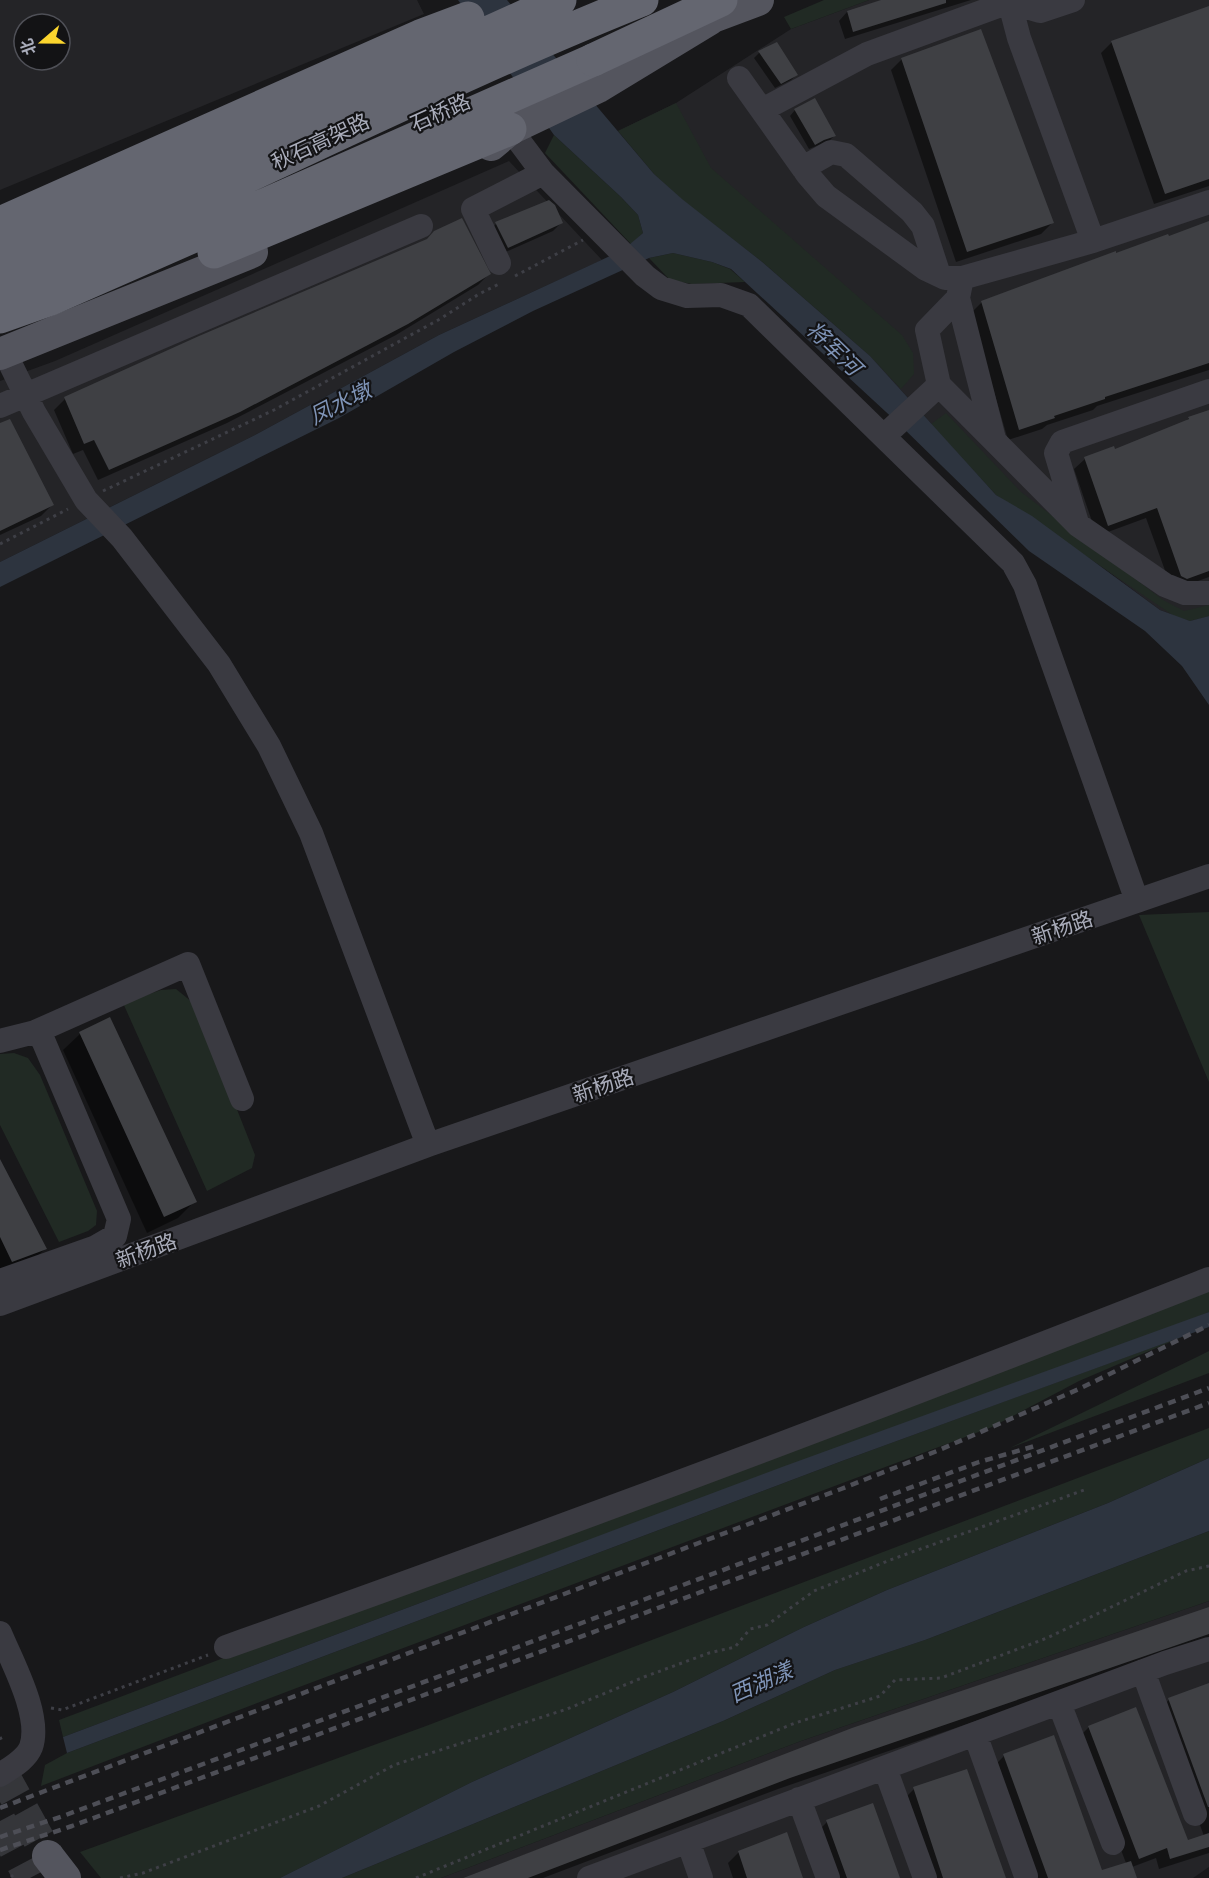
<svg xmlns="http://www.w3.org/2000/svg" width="1209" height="1878" font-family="'Asap Condensed','Noto Sans SC',sans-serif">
	<rect width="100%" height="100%" fill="#18181a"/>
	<path fill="#242427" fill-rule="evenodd" d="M0,0H417L424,14L0,190ZM24,24H60V60H24Z
		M869,0H1209V616L1190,621L1160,610L975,472L870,356L618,131L676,103L791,29Z
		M509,161L602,260L439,335L255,435L0,562V381L55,361Z
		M1209,1601V1867L1193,1878H441L801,1741Z"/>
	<path fill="#212a24" d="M824,0H869L791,29L784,17Z
		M676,103L711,168L902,335L913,353L914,374L901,389L870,356L761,261L681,199L654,174L618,131Z
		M554,135L621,197L638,215L643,233L631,244L545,153Z
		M673,253L712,262L730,269L745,282L692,284L670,280L649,258Z
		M946,413L1021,492L1163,600L1184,611L1209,605V616L1190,621L1174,616L996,495L931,424Z
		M1209,912V1082L1139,915Z
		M176,989L192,1002L200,1016L255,1155L252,1168L207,1191L123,1003L161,990Z
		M14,1053L28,1058L40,1075L97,1211L96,1225L88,1231L59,1242L0,1125V1054Z
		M1209,1287V1312L1192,1319L492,1576L63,1737L59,1720Z
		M1189,1334L1079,1381L992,1427L294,1689L41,1786L45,1765L67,1753L842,1461Z
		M1209,1351V1373L1010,1448L1199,1356Z
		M1209,1428V1458L1108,1503L887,1590L804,1627L673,1692L472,1782L280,1878H101L80,1852L426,1726Z
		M1209,1531V1601L801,1741L441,1878H342L723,1721L835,1670L925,1640Z"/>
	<path fill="#2d343f" d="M458,0H507L654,174L682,199L761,261L870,356L996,495L1032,516L1160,610L1190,621L1209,616V705L1182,666L1145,631L1029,551L899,424L731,269L712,262L673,253L649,258L533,311L454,352L339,418L0,587V562L255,435L439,335L623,250L643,233L638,215L621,197L554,135Z
		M1209,1312V1327L842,1461L67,1753L63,1737L782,1467Z
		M1209,1458V1531L925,1640L835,1670L723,1721L342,1878H280L472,1782L673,1692L804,1627L887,1590L1108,1503Z"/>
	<path fill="#0007" d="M885,0H971L845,39L839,21L847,12Z
		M1209,7V186L1154,204L1101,53L1112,42Z
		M776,43L796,75L791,80L775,88L754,58L759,53Z
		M902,59L1052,223L1041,234L956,262L891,70Z
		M814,100L834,136L829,141L809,149L790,116L795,110Z
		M561,223L553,231L499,255L488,232L496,224Z
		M1209,223V370L1097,406L1093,410L1047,425L1042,429L1008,440L971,313L982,302Z
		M489,274L478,285L396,335L227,423L98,480L83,450L73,454L54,410L65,399L200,338Z
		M1209,412V577L1176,589L1171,587L1146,518L1097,536L1074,469L1085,459L1114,451L1184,423L1189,418Z
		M0,425L52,505L41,516L0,535Z
		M109,1019L195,1201L178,1218L147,1233L63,1050L80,1034Z
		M0,1163L45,1249L28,1265L0,1276Z
		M1209,1617V1637L1205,1642L778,1789L543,1878H463L853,1730Z
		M1209,1684V1853L1159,1869L1156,1858L1132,1867L1135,1878H1033L993,1767L1004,1756L1101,1872L1126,1863L1078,1738L1089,1727L1187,1842L1204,1836L1158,1710L1169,1700Z
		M914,1789L1004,1878H929L903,1800Z
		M827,1822L898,1878H833L816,1833Z
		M739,1852L802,1878H733L728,1863Z"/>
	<path fill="#3f4044" d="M881,0H946V3L853,32L847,11Z
		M1209,6V179L1165,194L1111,41Z
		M981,29L1054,223L967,252L901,58Z
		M777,42L798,75L781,84L758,51Z
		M815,98L836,136L824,140L815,145L794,109Z
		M549,200L555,205L563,223L508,248L495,222Z
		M462,218L491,274L408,324L240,412L109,470L94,440L84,444L64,397L199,336L427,239L434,231Z
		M1209,221V363L1105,397V399L1054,416L1055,418L1019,430L981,301L1116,251V253L1168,234L1169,236Z
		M1209,410V571L1187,579L1181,576L1157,508L1108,526L1084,457L1114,446L1115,449L1189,419L1188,417Z
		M10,419L54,505L0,531V423Z
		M110,1017L197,1202L164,1217L79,1032Z
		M0,1159L47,1249L12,1262L0,1237Z
		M1209,1607V1634L790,1778L528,1878H463L852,1728Z
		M1209,1683V1807H1208L1168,1698Z
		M1136,1707L1188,1840L1209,1833V1847L1170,1859L1167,1848L1139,1859L1088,1726Z
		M1054,1735L1102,1870L1131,1861L1137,1878H1048L1003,1754Z
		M967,1769L1006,1878H943L913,1787Z
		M873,1803L900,1878H847L826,1820Z
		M787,1832L803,1878H747L738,1851Z"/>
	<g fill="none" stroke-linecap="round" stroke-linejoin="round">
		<path stroke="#35363a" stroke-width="32" stroke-dasharray="32 16" stroke-linecap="butt" d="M0,1769L48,1856
			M0,1821L30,1878"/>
		<path stroke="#3e3f46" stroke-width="3" stroke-dasharray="3 4.5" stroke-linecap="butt" d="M515,276L583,240
			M103,491L274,410L440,319L479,294L501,283
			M0,544L68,509
			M51,1708L62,1710L208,1655
			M0,1737L3,1743
			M11,1875L14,1878
			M120,1878L143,1873L319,1806L394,1765L567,1709L644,1677L709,1653L735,1647L750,1629L767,1625L814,1591L890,1560L1087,1489
			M416,1878L795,1723L880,1696L895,1680L941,1678L1047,1638L1186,1571L1209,1566"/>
		<path stroke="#3a3a41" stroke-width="24" d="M1009,0L1019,38L1093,241
			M739,78L808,175L826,196L926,269L945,278H962L1093,241L1209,202
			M762,110L867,54L1009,2L1040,11L1073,0
			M510,129L543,173L645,276L661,288L687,296L721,295L749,305L1013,563L1025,585L1137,901
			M803,168L831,152L846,155L912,212L923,226L939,275
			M499,263L473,209L543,173
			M962,278L958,298L927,330L939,385L1078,525L1165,585L1185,593H1209
			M958,298L994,439
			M5,353L34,412L86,500L122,538L219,664L269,746L311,833L428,1145
			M0,406L421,226
			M884,436L939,385
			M1077,523L1056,453L1062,442L1209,391
			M35,1032L188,964L242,1099
			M0,1041L35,1032L43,1040L119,1219L115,1236L96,1247L0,1281
			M0,1304L428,1145L1209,876
			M0,1633C12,1662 42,1716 31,1747C26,1760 10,1768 0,1775
			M226,1647C556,1530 883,1407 1209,1279
			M1143,1671L1195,1814
			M1059,1703L1113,1843
			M975,1734L1026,1876
			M885,1768L925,1878
			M799,1799L828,1878
			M688,1841L701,1878
			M589,1878L1165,1663L1209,1649"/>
		<path stroke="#54555e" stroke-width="32" d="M694,24L758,0
			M491,145L510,129L598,87L710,19
			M0,354L252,252
			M48,1856L65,1878"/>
		<path stroke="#646670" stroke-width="33" d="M0,223L420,36L468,18
			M214,252L510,129
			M0,253L560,0
			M0,287C50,265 100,244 150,221C314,147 475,67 642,0
			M0,317L51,299L593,60"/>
		<path stroke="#4d4e56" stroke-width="4.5" stroke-dasharray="8 6" stroke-linecap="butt" d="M880,1499L979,1462L1035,1446
			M0,1808L841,1489L937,1451L1079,1389L1209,1325
			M0,1837L63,1816L432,1679L1209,1388
			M0,1850L72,1826L1209,1403"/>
		<path stroke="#646670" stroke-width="33" d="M593,60L721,0"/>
	</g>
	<g text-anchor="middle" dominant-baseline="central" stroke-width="4.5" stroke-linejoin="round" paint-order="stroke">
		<g font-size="21" fill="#a9acba" stroke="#131315">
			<text transform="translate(440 112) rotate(-24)">石桥路</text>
			<text transform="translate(320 141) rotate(-25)">秋石高架路</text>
			<text transform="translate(1062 927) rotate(-19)">新杨路</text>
			<text transform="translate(603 1085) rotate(-19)">新杨路</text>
			<text transform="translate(146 1250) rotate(-20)">新杨路</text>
		</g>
		<g font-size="22" font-style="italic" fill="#7f94b7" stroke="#131315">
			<text transform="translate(834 348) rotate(44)">将军河</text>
			<text transform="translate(340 403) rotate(-27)">凤水墩</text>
			<text transform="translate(761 1682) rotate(-24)">西湖漾</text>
		</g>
	</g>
	<g transform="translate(42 42) rotate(250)"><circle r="28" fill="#131315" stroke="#4f5057" stroke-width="1.5"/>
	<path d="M0-4.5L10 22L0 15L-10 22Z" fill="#fbd52e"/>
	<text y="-9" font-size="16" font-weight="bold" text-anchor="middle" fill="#a9acba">北</text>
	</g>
</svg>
